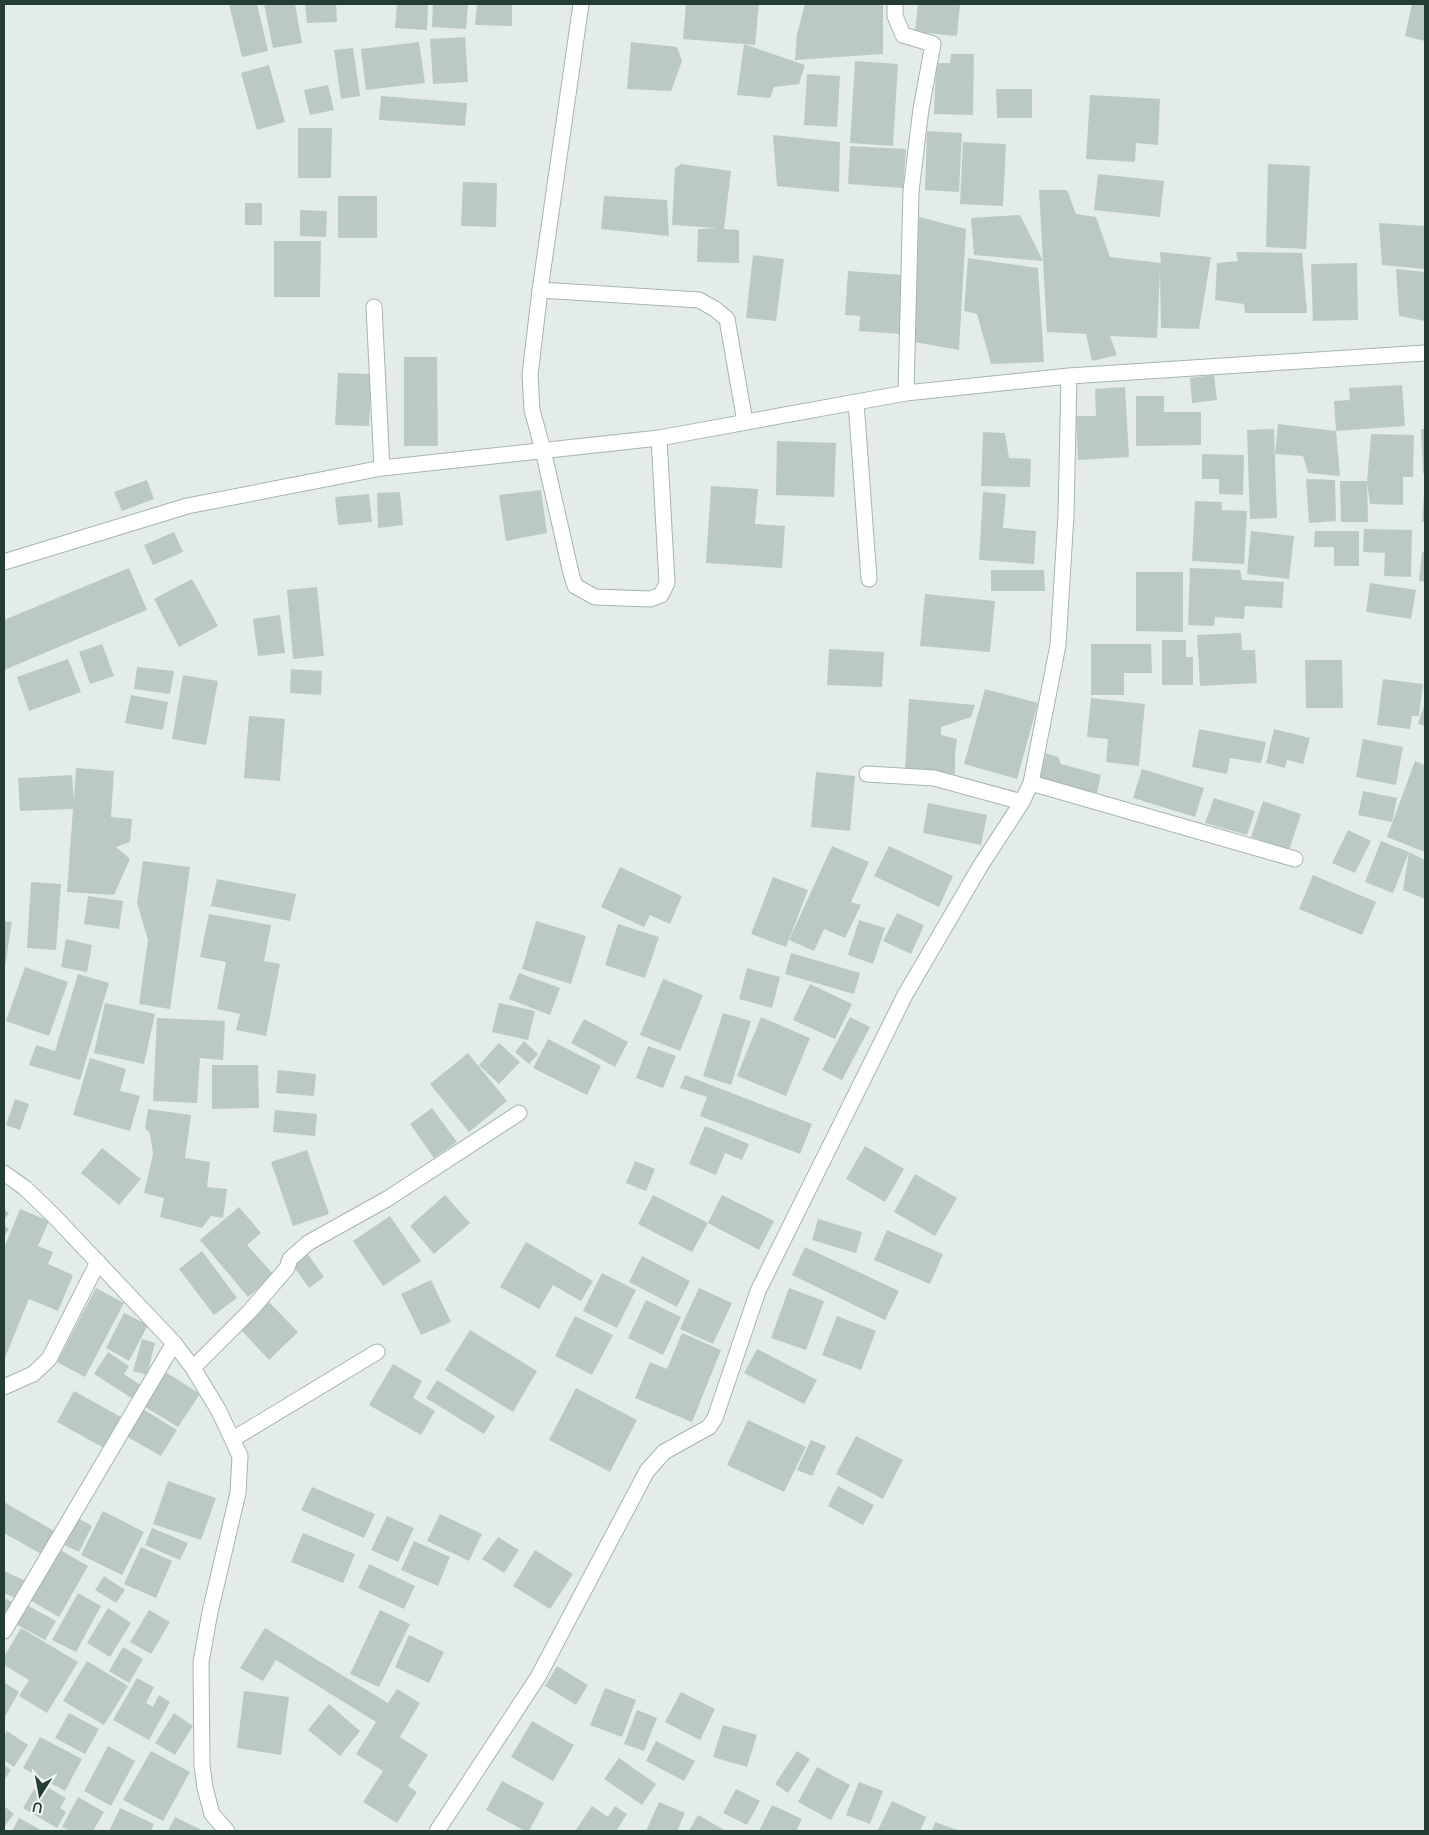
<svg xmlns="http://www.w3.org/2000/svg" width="1429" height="1835" font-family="Mulish,sans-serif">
	<rect width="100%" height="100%" fill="#e3ece8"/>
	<path fill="#bbc9c4" d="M229,4H257L268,51L242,57Z
		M264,4H295L302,43L273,48Z
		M305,4H336L337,22L307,23Z
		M397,4H428L427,30L395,28Z
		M433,4H468L466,29L432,27Z
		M477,4H512V26L475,25Z
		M686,4H759L755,45L744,44L805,65L799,84L774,87L770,98L737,95L744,44L683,39Z
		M805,4H883V54L795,60L797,34Z
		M918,4H960L957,36L915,32Z
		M1412,4H1425V41L1405,36Z
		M465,37L468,82L433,84L430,39Z
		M419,42L425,83L366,90L361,49Z
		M631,42L677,47L682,61L671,91L627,89Z
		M353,48L360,96L341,99L334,50Z
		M951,54H974L973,115L934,114L936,63H950Z
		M855,61L898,64L893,146L850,143Z
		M269,65L285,122L257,130L241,73Z
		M807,74L840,76L837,127L804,125Z
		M328,85L334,110L310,115L304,90Z
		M996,89H1032V118H997Z
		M1090,95L1160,99L1158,145L1136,143L1135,162L1086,159Z
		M381,96L467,103L465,126L379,120Z
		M298,128H332L331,178H298Z
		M927,131L962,133L959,192L925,190Z
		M773,135L840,142L839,192L777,186Z
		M963,142L1006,144L1003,206L960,204Z
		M850,146L906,149L903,188L848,184Z
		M681,164L731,171L724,229L739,230V263L697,262L698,229L718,228L672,225L675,168Z
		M1268,164L1310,166L1306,249L1266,247Z
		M1098,174L1164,181L1160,217L1094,210Z
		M463,182L497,183L496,227L461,226Z
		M1039,190H1067L1076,214L1096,217L1110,257L1161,263L1160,252L1211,257L1199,329L1161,328L1160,271L1157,338L1110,336L1117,355L1092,361L1086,334L1047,332Z
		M338,196H377V238H338Z
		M604,196L667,200L669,236L601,229Z
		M245,203H262V225H245Z
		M300,210L327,211L326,237L300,236Z
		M1020,215L1043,261L974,255L971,218Z
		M919,217L966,229L959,350L914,342Z
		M1379,223L1425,226V269L1382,265Z
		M274,241H321L320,297H274Z
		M1236,252L1302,253L1307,313H1245L1244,304L1215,300L1217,263L1238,261Z
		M753,255L784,259L776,321L746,318Z
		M968,258L1038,268L1044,362L991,364L977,314L964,311Z
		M1357,263L1358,320L1313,321L1311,264Z
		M1396,269L1425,272V321L1399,316Z
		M848,271L903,275L899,334L859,331L860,316L845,315Z
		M404,357H437L438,446H404Z
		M338,373L372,374L369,426L335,425Z
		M1214,375L1217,400L1192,403L1190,378Z
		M1402,385L1405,426L1336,431L1340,476L1308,473L1303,456L1275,454L1278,424L1336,431L1334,401L1350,400L1349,388Z
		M1125,387L1129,457L1078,460L1076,416H1096L1095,389Z
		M1136,396H1164V412H1201V445L1136,446Z
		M1274,429L1277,518L1250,519L1247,430Z
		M1421,429H1425V473H1423Z
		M983,432L1005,433L1009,458L1031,459L1030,487L981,486Z
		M1371,434L1414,435L1413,477H1403V505L1370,504L1367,482L1368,522H1341L1340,481H1367Z
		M777,441L836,443L834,497L776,495Z
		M1202,454L1244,455L1243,495L1219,494V479H1202Z
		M1306,479L1335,480L1336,521L1309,523Z
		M147,480L154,499L122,511L114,492Z
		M711,486L758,489L755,524L785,526L782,568L706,563Z
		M541,490L547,533L506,541L499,495Z
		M400,492L403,525L378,528L377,493Z
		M983,492L1006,494L1003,528L1036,531L1034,564L979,560Z
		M1424,492H1425V522H1422Z
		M369,494L372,522L338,525L335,497Z
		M1195,501L1222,502V510L1247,511L1244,564L1192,561Z
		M1364,529L1412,530L1411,577L1384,576L1385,553L1363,552Z
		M1251,531L1294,536L1289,579L1247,574Z
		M1315,531H1359V566H1334V547H1314Z
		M174,532L183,552L153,565L144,545Z
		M1422,552H1425V582L1419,581Z
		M129,568L147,610L4,670V620Z
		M1190,568L1240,570L1242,580L1284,582L1282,608L1245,606L1244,619L1215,617L1214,626L1188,625Z
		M991,570H1044L1045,591H991Z
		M1136,572H1183V632L1136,631Z
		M192,579L218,626L179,647L154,599Z
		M1370,583L1416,590L1411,619L1366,612Z
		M317,587L324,656L293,659L287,590Z
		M925,594L995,601L990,652L920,646Z
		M280,615L285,653L258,656L253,619Z
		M1241,633L1242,650H1255L1257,683L1200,686L1197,635Z
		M1162,640H1186V657H1193V685H1162Z
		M102,644L114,676L90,684L79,652Z
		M1091,644H1151L1152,673H1124V695H1091Z
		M829,649L884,652L882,687L827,685Z
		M68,659L81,692L29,711L17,677Z
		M1305,660H1342L1343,708H1306Z
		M137,667L174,671L170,694L134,689Z
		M291,669L322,671L321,695L290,693Z
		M183,675L218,681L206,745L172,739Z
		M1383,679L1423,684L1419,716H1412L1410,729L1377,725Z
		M985,689L1038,703L1017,779L964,764Z
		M131,695L168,702L163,730L125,723Z
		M1091,698L1145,704L1139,766L1106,762L1108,739L1087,737Z
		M909,699L975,705L971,717L941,727V735L957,739L955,753V774L905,772Z
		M1425,702V726L1418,724Z
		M249,716L285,719L280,781L244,778Z
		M1199,729L1266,742L1261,763L1230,758L1227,774L1192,767Z
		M1274,729L1310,738L1303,764L1287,760L1285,768L1266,763Z
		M1363,739L1403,747L1396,785L1356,777Z
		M1046,753L1058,757L1061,764L1101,775L1096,797L1039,781Z
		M1415,761L1425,765V852L1387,837Z
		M76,768L114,771L111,817L132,819L130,842L116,847L130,859L114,895L67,892L73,809L20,811L18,778L72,775L74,801Z
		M1142,769L1204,788L1195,817L1133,798Z
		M816,772L855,776L850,831L811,827Z
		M1363,791L1397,798L1392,822L1358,815Z
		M1214,798L1255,811L1247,835L1205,823Z
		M1263,801L1301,814L1289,850L1251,837Z
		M928,803L987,815L981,845L923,833Z
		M1348,830L1371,841L1355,873L1332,863Z
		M1381,841L1409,852L1425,860V899L1403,890L1409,852L1393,893L1365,882Z
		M832,846L869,862L851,902L861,905L845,938L824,929L814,951L789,940Z
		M889,846L953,876L939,907L874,876Z
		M143,861L190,867L170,1009L139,1004L148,940L137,903Z
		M620,867L682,896L670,924L650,915L644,927L601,907Z
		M1313,875L1376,902L1362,935L1299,909Z
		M773,877L808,890L786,947L751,934Z
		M217,879L296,894L290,921L211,906Z
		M31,882L61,884L56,950L27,948Z
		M88,896L123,901L119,929L84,924Z
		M897,913L924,925L911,954L883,941Z
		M209,914L271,925L264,961L280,964L266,1036L236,1030L240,1014L217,1009L226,962L200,957Z
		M859,920L885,928L873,964L848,955Z
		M4,921L12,922L5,966H4Z
		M536,921L586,936L571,984L522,969Z
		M618,924L659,937L645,978L605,965Z
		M66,939L92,945L87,972L61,967Z
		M791,953L860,973L854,994L785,974Z
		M25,967L68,982L49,1036L6,1021Z
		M747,968L780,977L772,1008L739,999Z
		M519,973L560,988L550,1015L509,999Z
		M78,974L109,983L80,1080L29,1065L36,1045L55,1051Z
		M663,979L703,995L680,1051L640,1035Z
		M810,984L852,1004L835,1039L793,1020Z
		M105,1003L155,1014L144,1064L94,1053Z
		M499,1003L535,1011L528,1040L492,1032Z
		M723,1013L751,1021L731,1085L703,1076Z
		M761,1017L810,1038L786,1096L737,1076Z
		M850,1017L870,1027L842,1080L822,1070Z
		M157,1018L225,1021L223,1060L200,1058L197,1103L153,1101Z
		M584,1019L628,1042L615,1067L571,1043Z
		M548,1039L601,1066L587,1095L533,1068Z
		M524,1041L538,1054L529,1064L515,1052Z
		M499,1043L520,1062L499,1084L479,1065Z
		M648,1046L676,1056L663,1088L636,1078Z
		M468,1053L507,1101L469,1132L430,1084Z
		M90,1058L126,1069L120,1091L140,1096L130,1131L73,1115Z
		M212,1065H258L259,1108L212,1109Z
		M278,1070L316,1074L314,1096L276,1093Z
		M685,1075L812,1124L800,1154L700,1116L707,1097L680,1088Z
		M15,1099L29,1104L20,1130L6,1125Z
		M432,1108L457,1142L434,1158L410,1124Z
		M148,1109L191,1115L185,1158L210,1162L207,1187L227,1189L223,1218L211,1216L202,1228L160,1217L164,1198L144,1193L153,1154L150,1133L145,1128Z
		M275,1110L317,1114L315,1136L273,1132Z
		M705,1126L749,1144L742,1160L725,1153L716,1175L689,1164Z
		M865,1146L904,1169L885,1202L846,1179Z
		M102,1148L141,1179L119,1205L81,1173Z
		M307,1150L329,1214L293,1226L271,1162Z
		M635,1161L655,1169L646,1191L626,1183Z
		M915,1174L957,1198L935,1236L894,1212Z
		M445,1195L470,1223L434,1254L410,1226Z
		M653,1195L708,1223L722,1195L774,1221L759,1250L708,1223L692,1252L638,1224Z
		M239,1207L261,1233L247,1245L274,1275L248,1297L200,1240Z
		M4,1209L9,1213L4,1220Z
		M20,1209L49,1221L38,1246L53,1252L48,1264L73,1275L58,1311L29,1299L4,1360V1248Z
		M390,1216L421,1261L383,1286L353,1241Z
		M818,1219L862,1232L856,1253L812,1240Z
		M4,1225L9,1229L4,1236Z
		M887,1230L943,1254L930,1284L874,1260Z
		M526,1242L593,1281L581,1301L553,1285L539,1309L500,1287Z
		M805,1247L899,1291L885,1320L792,1275Z
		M202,1251L237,1298L214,1315L179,1269Z
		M307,1253L324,1277L309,1288L292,1264Z
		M642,1256L690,1281L677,1307L629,1282Z
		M602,1273L636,1290L617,1328L583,1311Z
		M431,1280L451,1322L421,1335L401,1294Z
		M96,1288L124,1303L85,1377L57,1362Z
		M699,1288L732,1303L713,1344L680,1329Z
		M789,1288L824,1301L806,1350L771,1338Z
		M646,1300L681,1317L663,1355L628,1338Z
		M269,1302L298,1332L269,1360L240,1329Z
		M124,1313L148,1325L129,1361L106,1348Z
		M575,1316L613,1335L592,1375L555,1356Z
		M837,1316L876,1331L861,1370L822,1355Z
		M470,1330L537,1371L513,1412L445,1370Z
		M682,1333L721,1350L692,1422L635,1398L650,1362L667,1369Z
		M142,1339L155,1343L147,1375L133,1371Z
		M757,1349L817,1380L804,1404L744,1373Z
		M108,1352L129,1366L124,1374L142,1386L133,1399L94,1374Z
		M393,1364L422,1381L413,1398L435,1411L421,1435L369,1405Z
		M164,1371L200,1394L178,1427L142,1405Z
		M437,1380L495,1416L484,1434L426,1398Z
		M576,1388L637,1420L610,1472L549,1440Z
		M74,1391L121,1417L104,1448L57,1422Z
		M141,1408L177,1430L161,1456L124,1435Z
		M748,1420L806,1447L784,1492L727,1465Z
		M856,1436L903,1460L883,1499L836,1474Z
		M811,1440L826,1446L812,1476L797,1470Z
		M168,1481L216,1498L201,1540L153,1524Z
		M838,1486L874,1505L863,1525L828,1506Z
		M312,1487L375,1514L364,1538L301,1510Z
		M4,1502L56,1532L43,1555L4,1533Z
		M103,1511L144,1532L122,1575L81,1555Z
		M440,1514L482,1534L469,1561L427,1541Z
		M387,1516L414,1528L398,1562L371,1550Z
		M76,1517L92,1526L79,1552L62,1544Z
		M152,1528L188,1543L180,1560L145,1545Z
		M303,1533L355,1554L343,1583L291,1562Z
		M498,1537L519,1550L504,1573L482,1559Z
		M414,1541L450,1557L438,1586L401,1570Z
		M141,1547L172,1561L156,1598L124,1584Z
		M57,1548L88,1566L59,1617L28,1599Z
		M535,1550L573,1574L550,1609L513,1586Z
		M369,1564L415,1586L404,1609L358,1588Z
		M4,1571L28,1582L19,1600L4,1593Z
		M104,1576L125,1590L116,1603L95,1590Z
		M78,1593L101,1606L76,1652L52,1640Z
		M4,1598L12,1602L4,1619Z
		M23,1603L56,1621L45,1640L12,1622Z
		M108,1608L131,1623L110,1657L87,1643Z
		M149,1610L170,1622L151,1654L130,1642Z
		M380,1610L410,1624L379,1687L350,1674Z
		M21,1628L78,1662L47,1713L19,1696L29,1680L4,1665V1657Z
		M265,1628L388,1703L397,1689L420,1703L400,1737L428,1755L408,1786L417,1792L397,1823L363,1802L383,1771L356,1754L376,1722L276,1660L263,1681L240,1668Z
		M409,1635L444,1652L429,1683L395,1667Z
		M123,1647L143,1659L129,1683L109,1671Z
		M87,1661L128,1686L104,1725L63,1701Z
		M557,1666L588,1685L576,1705L545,1686Z
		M137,1678L154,1687L146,1703L153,1707L159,1695L170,1702L149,1740L113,1720Z
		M4,1682L19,1692L4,1718Z
		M605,1688L636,1700L622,1737L590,1725Z
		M244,1691L289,1697L281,1755L237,1748Z
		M681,1692L715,1709L700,1740L665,1722Z
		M329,1704L360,1731L340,1756L308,1730Z
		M637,1710L657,1718L644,1751L624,1744Z
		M69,1713L99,1729L85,1754L55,1738Z
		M174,1713L193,1726L175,1755L155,1743Z
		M532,1721L574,1745L553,1781L511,1757Z
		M723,1725L757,1735L747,1767L713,1757Z
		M7,1731L28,1745L14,1767L4,1760V1736Z
		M40,1737L82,1759L65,1791L23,1768Z
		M656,1741L695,1761L684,1781L646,1761Z
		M108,1746L135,1761L111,1806L84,1791Z
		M151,1751L190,1772L163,1821L123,1800Z
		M797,1751L810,1759L788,1793L775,1784Z
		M619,1758L656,1784L642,1805L604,1779Z
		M4,1765L11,1770L4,1780Z
		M817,1767L850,1785L831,1820L798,1802Z
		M502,1781L544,1803L529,1831H525L486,1810Z
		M859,1782L883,1791L870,1824L846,1815Z
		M47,1787L66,1798L60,1808L66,1812L57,1828L23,1808L34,1789L43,1794Z
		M736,1789L760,1801L747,1825L723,1813Z
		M78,1797L104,1812L93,1831H71L62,1827Z
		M892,1801L926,1817L920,1831L878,1830Z
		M659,1802L685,1813L677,1831H646Z
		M772,1805L802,1819L796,1831H759Z
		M4,1806L14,1814L4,1827Z
		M592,1806L608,1817L615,1806L627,1814L616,1831H575Z
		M120,1808L154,1824L151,1831H109Z
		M698,1815L726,1831H689Z
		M175,1817L204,1831H168Z
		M19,1818L43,1831H12Z
		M935,1822L960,1831H932Z"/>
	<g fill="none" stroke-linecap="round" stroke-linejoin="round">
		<g stroke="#a6b4af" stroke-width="17">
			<path id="service" d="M543,450L571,573L575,586L595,597L650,599L661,595L667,583L659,438"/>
		</g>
		<g stroke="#a6b4af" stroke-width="17">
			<path id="minor" d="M895,4V16L903,35L933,44L921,109L911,191L906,393
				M540,290L699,300L715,309L727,319L745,422
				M374,307L382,468
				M856,402L869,579
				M543,450L532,410L530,375L540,290L581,4
				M4,562L187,506L382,468L659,438L906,393L1069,376L1425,353
				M867,774L934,778L1022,802
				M1031,783L1295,859
				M4,1173L25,1188L54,1216L174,1343L193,1368L219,1411L240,1456L238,1493L210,1612L201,1662L202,1765L205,1788L212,1814L227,1831
				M193,1368L250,1311L287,1268L290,1259L308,1243L387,1199L519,1113
				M4,1387L33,1374L49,1359L98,1262
				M233,1439L377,1352
				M4,1631L174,1343
				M437,1831L538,1677L647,1471L664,1452L709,1427L715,1418L758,1291L905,995L981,865L1022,802L1031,783L1058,645L1066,515L1069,376"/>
		</g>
		<use href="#service" stroke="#fff" stroke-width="15"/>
		<use href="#minor" stroke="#fff" stroke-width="15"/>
	</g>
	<rect width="1429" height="1835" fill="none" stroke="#233c35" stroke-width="10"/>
	<g transform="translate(40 1795) rotate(191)" stroke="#f3f8f6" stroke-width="4" paint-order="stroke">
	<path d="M0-4L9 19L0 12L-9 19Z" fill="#233c35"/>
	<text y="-8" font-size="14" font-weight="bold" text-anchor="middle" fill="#233c35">U</text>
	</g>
</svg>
